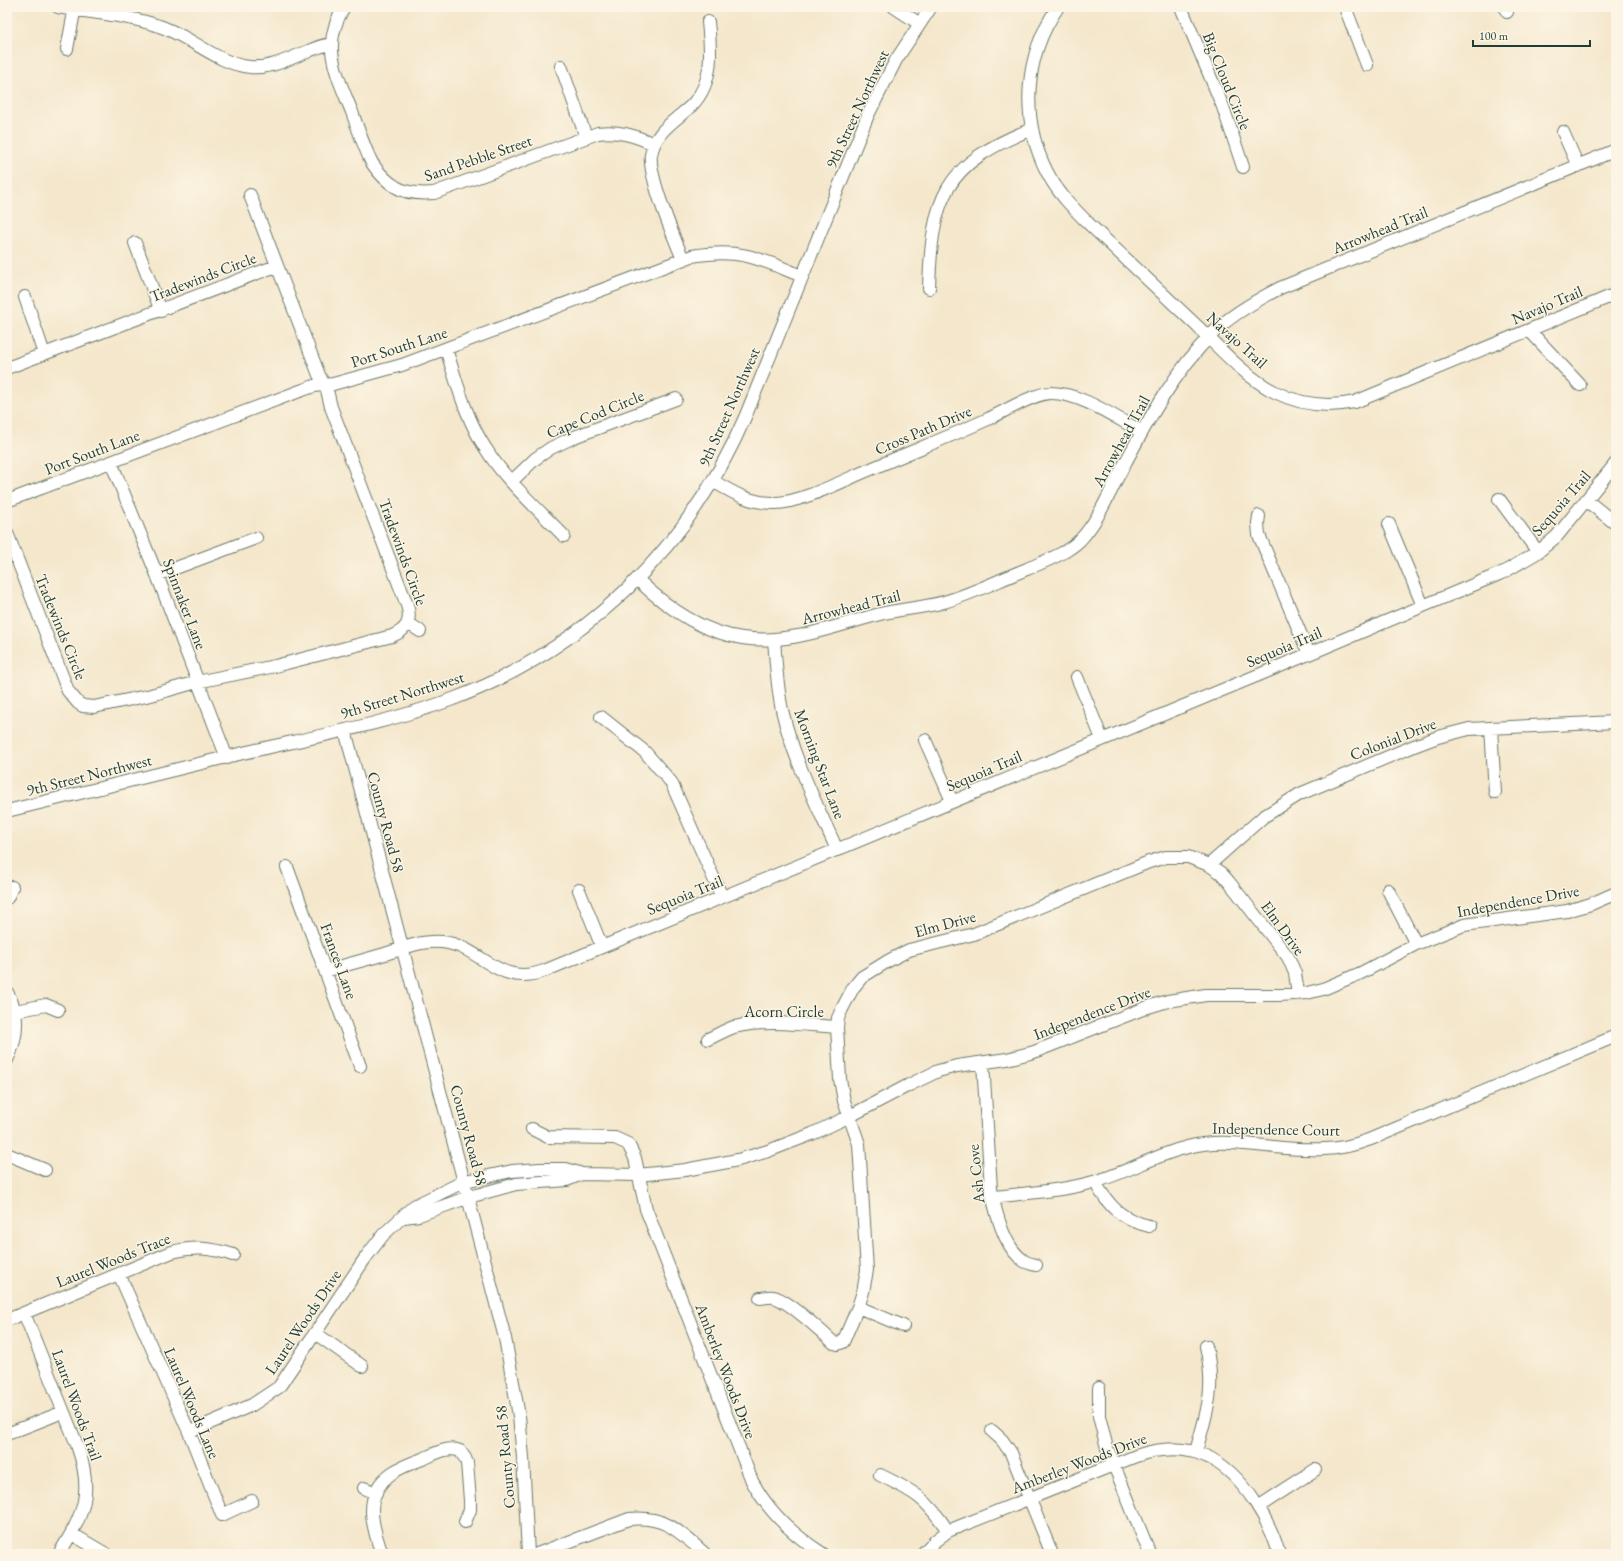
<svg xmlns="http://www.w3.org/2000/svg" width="1623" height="1561" font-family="'EB Garamond',serif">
	<rect width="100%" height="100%" fill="#fcf5e5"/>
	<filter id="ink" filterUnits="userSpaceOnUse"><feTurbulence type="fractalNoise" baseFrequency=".025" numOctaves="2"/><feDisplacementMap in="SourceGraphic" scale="8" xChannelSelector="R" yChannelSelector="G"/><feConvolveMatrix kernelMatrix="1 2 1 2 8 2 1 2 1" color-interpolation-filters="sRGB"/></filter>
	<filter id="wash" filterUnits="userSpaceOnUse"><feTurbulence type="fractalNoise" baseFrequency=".012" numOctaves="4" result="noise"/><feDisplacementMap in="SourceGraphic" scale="16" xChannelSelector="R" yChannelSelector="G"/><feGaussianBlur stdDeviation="0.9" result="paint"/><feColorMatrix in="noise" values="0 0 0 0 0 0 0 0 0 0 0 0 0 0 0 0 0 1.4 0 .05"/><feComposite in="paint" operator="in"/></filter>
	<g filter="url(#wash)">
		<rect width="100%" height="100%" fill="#f4e7cc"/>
	</g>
	<g filter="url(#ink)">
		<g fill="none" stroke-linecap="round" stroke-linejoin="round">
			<g stroke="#6a7869" stroke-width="14">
				<path id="minor" d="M58,7C91,13 127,15 159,26C191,36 217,64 250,67C271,69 290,58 309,51C316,48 323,44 332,45
					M344,7C336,20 331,35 332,51C334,72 344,92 352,112C358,129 364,147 372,163C378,172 386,181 396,187C407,194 421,194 434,193L598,133C618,130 636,136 654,144
					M894,7L920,24
					M1058,7C1024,56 1020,119 1047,172C1057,192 1073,208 1089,224C1125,258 1161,292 1197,326C1219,348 1248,379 1275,392C1301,405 1327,408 1355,402L1616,294
					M1181,7L1223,107L1243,167
					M1345,7L1367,65
					M1505,7L1507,12
					M67,49L75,7
					M561,66L586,137
					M1563,132L1578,166
					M135,243L161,311
					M683,259C674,238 648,175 651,155C655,130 677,120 693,104C714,81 711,50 708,22
					M929,288C932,198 943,164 1032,129
					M25,297L44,354
					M1529,330L1580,385
					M446,349C457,383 466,419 486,449C505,480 538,509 564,536
					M7,368L276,266
					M111,462L157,575L227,758
					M512,481L535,459L551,448L574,437L676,399
					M713,481C733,493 750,503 774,503C799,504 846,479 871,469C910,452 949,437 988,419C1004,412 1034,393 1051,393C1081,393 1116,418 1142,432
					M1499,499L1538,552
					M1586,500L1616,524
					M7,501L300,391L314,386L333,384L402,365L692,256C741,248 758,258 802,276
					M1259,516L1258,523L1259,535L1309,654
					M1389,524L1423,606
					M7,533L68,691L78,703L83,706L94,707L151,695L197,682L275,666L392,636C407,630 412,621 407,605L331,407L327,390L319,375L250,195
					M157,575L256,538
					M637,579C666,607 701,632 742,638C790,645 834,626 880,614C901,609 923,608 944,602C972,594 999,580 1027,569C1045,561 1066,554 1080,540C1099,520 1110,491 1123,467C1148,420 1175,371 1213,333C1229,316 1259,299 1280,288L1616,150
					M408,623L420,631
					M774,640C776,663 777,687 782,710C793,758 817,805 837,850
					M1077,677L1102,739
					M601,717L645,752L671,782L722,897
					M1491,728L1495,792
					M345,730L505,1338L519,1416L523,1457L528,1554
					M925,740L952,801
					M7,811C86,792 164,772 243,753C313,737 385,724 453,699C587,648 690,547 746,415L868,115L896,60L931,7
					M1209,865L1263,817L1300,794L1414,746L1438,737L1469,729L1616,722
					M287,867L360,1066
					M579,890L602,947
					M1388,890L1416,944
					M7,898L12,887
					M326,971C347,964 370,959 391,952C408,947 423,940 442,942C482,946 497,988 544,971L1273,669L1504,572L1538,552L1557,536L1616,463
					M7,992C20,1014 18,1037 7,1060
					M15,1011L46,1005L58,1010
					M708,1039C717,1035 725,1030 734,1027C767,1019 804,1025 837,1027
					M983,1063L991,1189C995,1210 1004,1248 1024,1261C1027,1263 1032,1264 1036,1265
					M532,1129L548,1137L615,1138L628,1144L635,1158L646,1209L752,1481C769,1513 793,1535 823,1554
					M7,1154L45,1170
					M1095,1182C1109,1207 1121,1219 1149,1226
					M993,1197C1027,1193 1064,1191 1097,1181C1133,1170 1166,1149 1203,1144C1243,1139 1283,1152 1324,1149C1340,1149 1355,1145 1371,1139L1616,1036
					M404,1217L419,1215L469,1197L516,1184L567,1180L582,1174
					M119,1274L189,1432L222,1515L252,1501
					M760,1298C764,1298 769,1296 773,1297C787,1299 822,1332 834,1343L838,1344L843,1342L858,1307L863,1292L867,1270L859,1144L844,1101L840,1079L837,1027L838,1018L842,1009L853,988L862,977L888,961L909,950L974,934L1149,862L1166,857H1188L1209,865L1221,873L1229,882L1288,957L1295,973L1298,994
					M858,1307L903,1326
					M24,1313L77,1445C94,1492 84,1514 59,1554
					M7,1320L172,1252C194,1246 212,1248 233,1255
					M315,1333L362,1366
					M1099,1388V1416L1107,1448L1150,1554
					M992,1431L1002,1440L1011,1453L1052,1554
					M189,1432L252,1405L279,1387L366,1257L383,1235L414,1206L465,1181L512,1171L540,1169H566L582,1174L638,1175L685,1170L738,1160L768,1151L812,1134L850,1116L909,1085L938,1071L957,1066L1007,1059L1034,1052L1148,1007L1168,1001L1206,995H1280L1307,993L1323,989L1361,973L1416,944L1464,925L1567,911L1591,904L1616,893
					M7,1434L63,1412
					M1196,1452C1201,1431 1209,1410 1210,1389C1211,1374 1209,1360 1206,1346
					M880,1475C915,1492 926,1498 948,1531
					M364,1488L376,1493
					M1258,1507L1315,1470
					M72,1534L106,1554
					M382,1554C372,1526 362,1494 392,1473C402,1466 414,1462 425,1458C436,1453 448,1446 460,1451L465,1458L467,1463L470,1500V1510L465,1522
					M537,1554L629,1519C665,1515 680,1532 705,1554
					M922,1554L935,1541L948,1531L1136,1456C1189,1438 1225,1457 1255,1502C1266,1519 1274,1534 1279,1554"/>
			</g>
			<use href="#minor" stroke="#fff" stroke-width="12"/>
		</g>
	</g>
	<g text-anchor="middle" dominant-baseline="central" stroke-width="3" stroke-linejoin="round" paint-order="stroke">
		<g font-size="16" fill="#1f3d34" stroke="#fcf5e5">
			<text transform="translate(1227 81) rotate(68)">Big Cloud Circle</text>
			<text transform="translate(857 109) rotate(-65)">9th Street Northwest</text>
			<text transform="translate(478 158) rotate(-19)">Sand Pebble Street</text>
			<text transform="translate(1380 230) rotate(-22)">Arrowhead Trail</text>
			<text transform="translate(203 277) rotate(-21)">Tradewinds Circle</text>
			<text transform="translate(1547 305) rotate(-23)">Navajo Trail</text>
			<text transform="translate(1237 340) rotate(42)">Navajo Trail</text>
			<text transform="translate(399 347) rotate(-18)">Port South Lane</text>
			<text transform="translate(729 407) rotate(-66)">9th Street Northwest</text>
			<text transform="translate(595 414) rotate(-22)">Cape Cod Circle</text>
			<text transform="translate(923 430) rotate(-23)">Cross Path Drive</text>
			<text transform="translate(1121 441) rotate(-61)">Arrowhead Trail</text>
			<text transform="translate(92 452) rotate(-21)">Port South Lane</text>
			<text transform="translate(1561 503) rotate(-49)">Sequoia Trail</text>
			<text transform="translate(403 552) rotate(70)">Tradewinds Circle</text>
			<text transform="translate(185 604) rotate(69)">Spinnaker Lane</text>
			<text transform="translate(851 607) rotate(-14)">Arrowhead Trail</text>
			<text transform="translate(61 627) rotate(68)">Tradewinds Circle</text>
			<text transform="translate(1284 647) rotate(-23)">Sequoia Trail</text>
			<text transform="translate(402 695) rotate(-17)">9th Street Northwest</text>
			<text transform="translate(1393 739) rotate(-21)">Colonial Drive</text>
			<text transform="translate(820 764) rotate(69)">Morning Star Lane</text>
			<text transform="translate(984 771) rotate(-23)">Sequoia Trail</text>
			<text transform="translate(89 775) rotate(-14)">9th Street Northwest</text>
			<text transform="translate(386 822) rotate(75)">County Road 58</text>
			<text transform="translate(685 895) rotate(-22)">Sequoia Trail</text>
			<text transform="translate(1518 901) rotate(-10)">Independence Drive</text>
			<text transform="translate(945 924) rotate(-15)">Elm Drive</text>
			<text transform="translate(1283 928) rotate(54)">Elm Drive</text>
			<text transform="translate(339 961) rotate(70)">Frances Lane</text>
			<text x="784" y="1011">Acorn Circle</text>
			<text transform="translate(1092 1013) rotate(-21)">Independence Drive</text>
			<text transform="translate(1276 1129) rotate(1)">Independence Court</text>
			<text transform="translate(469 1135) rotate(75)">County Road 58</text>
			<text transform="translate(976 1174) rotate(-96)">Ash Cove</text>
			<text transform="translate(113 1260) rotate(-22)">Laurel Woods Trace</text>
			<text transform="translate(303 1322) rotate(-56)">Laurel Woods Drive</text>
			<text transform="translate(726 1371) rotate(69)">Amberley Woods Drive</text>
			<text transform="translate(192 1403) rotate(67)">Laurel Woods Lane</text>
			<text transform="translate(77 1405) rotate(70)">Laurel Woods Trail</text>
			<text transform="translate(505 1457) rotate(-95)">County Road 58</text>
			<text transform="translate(1079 1463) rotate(-21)">Amberley Woods Drive</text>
		</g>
	</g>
	<rect width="1623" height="1561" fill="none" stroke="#fcf5e5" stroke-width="24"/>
	<path d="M1473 40v6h117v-6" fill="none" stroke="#1f3d34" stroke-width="2"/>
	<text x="1479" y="40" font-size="12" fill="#1f3d34" stroke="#fcf5e5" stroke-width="3" paint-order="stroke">100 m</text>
</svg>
